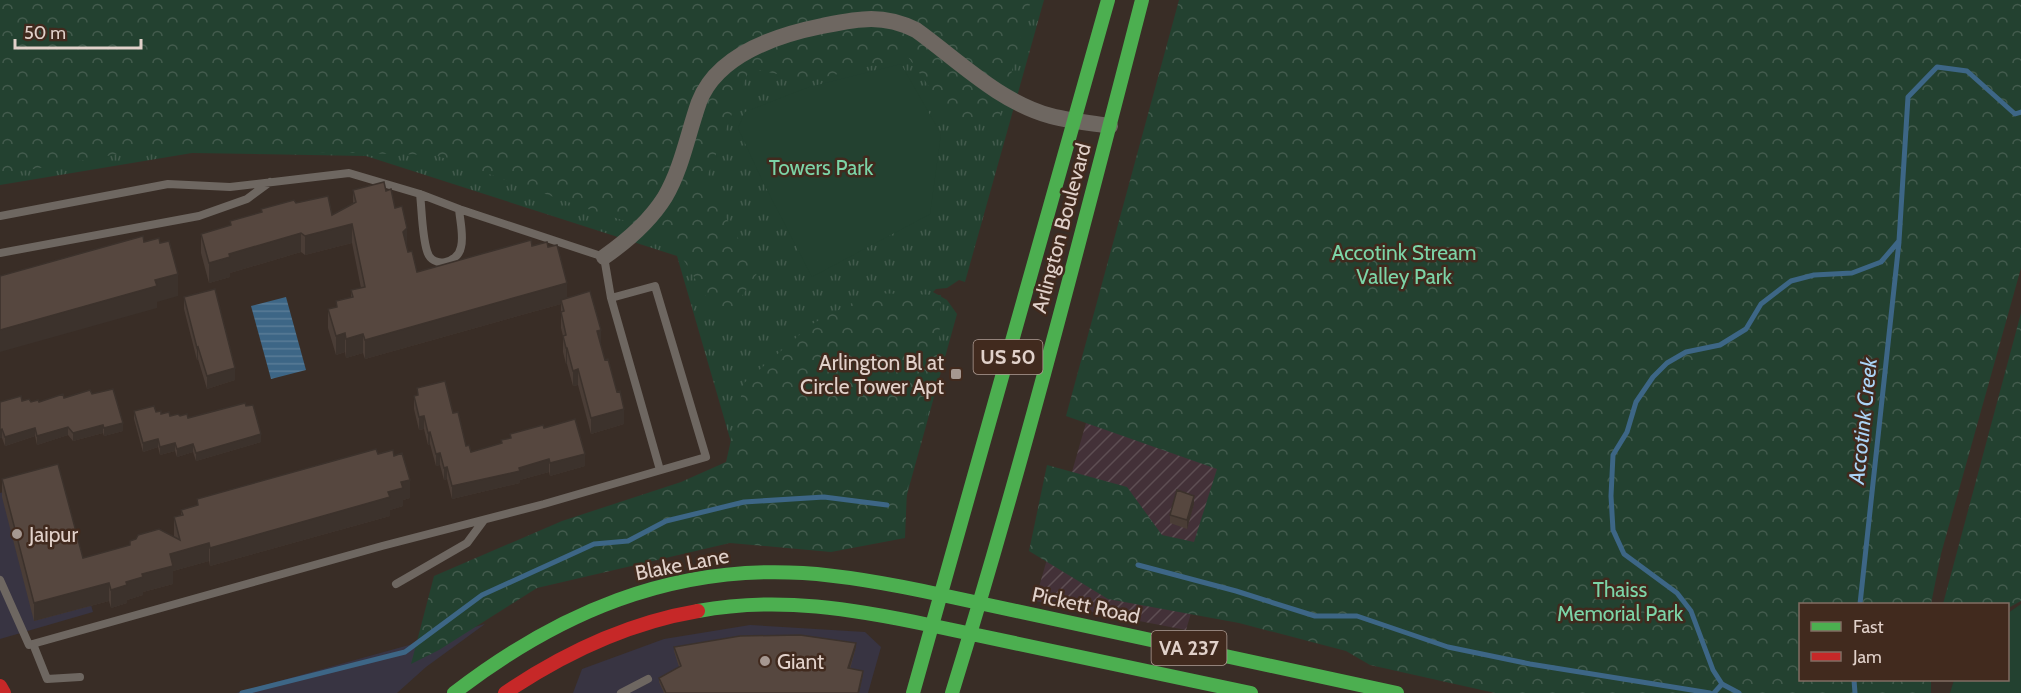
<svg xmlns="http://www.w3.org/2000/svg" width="2021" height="693" font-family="Cabin,sans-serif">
	<defs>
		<pattern id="industrial-furrows" width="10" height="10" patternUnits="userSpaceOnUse" patternTransform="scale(1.5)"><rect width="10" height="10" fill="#433138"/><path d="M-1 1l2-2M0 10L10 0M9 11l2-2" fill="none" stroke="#5e4e53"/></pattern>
		<pattern id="grass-tufts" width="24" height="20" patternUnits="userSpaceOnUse" patternTransform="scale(1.5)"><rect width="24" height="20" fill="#234130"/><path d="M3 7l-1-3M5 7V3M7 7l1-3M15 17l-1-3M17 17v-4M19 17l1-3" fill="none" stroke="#435b4d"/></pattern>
		<pattern id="forest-crowns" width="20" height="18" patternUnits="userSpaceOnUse" patternTransform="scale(1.5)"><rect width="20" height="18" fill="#234130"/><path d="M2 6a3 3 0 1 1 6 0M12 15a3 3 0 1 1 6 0" fill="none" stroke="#435b4d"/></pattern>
		<pattern id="water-rules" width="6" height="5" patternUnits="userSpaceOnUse" patternTransform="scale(1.5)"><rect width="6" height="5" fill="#3d6686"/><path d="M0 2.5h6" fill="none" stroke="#597b96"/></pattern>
	</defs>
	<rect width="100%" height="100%" fill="#392d26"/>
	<path fill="#383442" d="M55,477L93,612L0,639V493Z
		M485,624L426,667L397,693H236Z
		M750,625L865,632L881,647L868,693H573L582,669L664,639Z"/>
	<path fill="url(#industrial-furrows)" d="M1088,416L1237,458L1186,630L1035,601Z"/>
	<path fill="url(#grass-tufts)" d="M32,0H1044L965,282L959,280L947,288L936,289L933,292L947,300L957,314L898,527L760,542L677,256L366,156L192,153L0,185V5Z"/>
	<path fill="url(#forest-crowns)" d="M0,0H1031L999,119L955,123L908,57L809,81L750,68L705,182L758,272L723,324L667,233L602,214L435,155L152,148L0,175Z
		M1179,0H2021V268L1941,554L1931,604H1800V680H1931V693H1495L1370,665L1346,651L1239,623L1108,599L1029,551L1047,465L1127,487L1162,535L1194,542L1217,469L1066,416Z
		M871,293L941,295L938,368L907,490L905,538L831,552L730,543L537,588L439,650L411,664L434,576L562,521L681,482L726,462L744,383L812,324Z
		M2021,313V601L2008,608V604H1943Z"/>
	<path fill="#234130" d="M901,64L941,134L930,214L812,277L761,178L738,128L745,112L809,87Z
		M2021,604V693H1950L1954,680H2008V613Z"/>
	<path fill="url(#water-rules)" d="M286,297L306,370L271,379L251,306Z"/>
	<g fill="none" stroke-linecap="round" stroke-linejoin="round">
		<path stroke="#3d6686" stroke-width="5" d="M1138,565L1236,591L1315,616H1357L1448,647L1530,664L1710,693
			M1860,604L1899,242
			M1854,680L1855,693
			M242,693L405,652L482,595L594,544L628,541L666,521L744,502L824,497L887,505
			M1714,693L1722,684
			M1739,693L1722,684L1713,670L1691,611L1677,593L1624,554L1613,530L1611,496L1613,455L1627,432L1636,402L1653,377L1667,363L1686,352L1720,345L1746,329L1761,304L1791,281L1814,275L1852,273L1881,262L1899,241L1908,97L1937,67L1967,71L2015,114L2021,112"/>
		<path stroke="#6e6761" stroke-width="8" d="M420,194C422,211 422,235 427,251C432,269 458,264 461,247C464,236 460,221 459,209
			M0,216L168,184L230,187L349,173L420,194L459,209L604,257L611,298L660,470
			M0,253L199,216L247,199L270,182
			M0,580L29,645L382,546L544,504L706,457L655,286L611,298
			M396,584L467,543L484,520
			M33,644L47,679L80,677
			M621,693L648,679"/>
		<path stroke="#6e6761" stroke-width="16" d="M604,257C627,241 650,221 665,197C682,168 688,133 699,102C717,55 777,35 822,26C857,19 882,13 916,30C958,60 999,102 1051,116C1070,121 1090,123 1110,126"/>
		<path stroke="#4caf50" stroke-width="14" d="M942,595L1397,693
			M698,611C778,596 855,609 934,626
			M934,626L1251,693
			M454,693C558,613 670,565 803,573C850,576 896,585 942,595
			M913,693L1108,0
			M952,693C1023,464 1082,232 1142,0"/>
		<path stroke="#c62828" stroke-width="14" d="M0,686L4,693
			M505,693C564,653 627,623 698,611"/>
	</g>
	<path fill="#4a3d36" d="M353,190L386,191L395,208L408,252L417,272L532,246L601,346L624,424L591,434L578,385L573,386L567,364H566L563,352V336L561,328V304L365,359L363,353L346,358L345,352L336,355L328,328V309L336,307V301L351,297V290L361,288L352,243L305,255L301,252L230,273V277L209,283L201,253V234L230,226V221L261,213V209L296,203L332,215L353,204Z
		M184,297L235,380L207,389L198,359L197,360L184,309Z
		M417,388L453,413L466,446L471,452L501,444V440L510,438V434L544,428L585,466L550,476L549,472L520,480V483L452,499L447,479L444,480L440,465L436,466L430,444L428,445L424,429L419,430L414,409V396H417Z
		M92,394L123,431L104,436L103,433L73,441L68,435L37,445L35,436L5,446L2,438L0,402L22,401L31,402H39Z
		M246,406L261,442L196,461L193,452L177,457L175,451L160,455L158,447L143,452L134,419V411L156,412L170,416L188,418Z
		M378,454L394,456L410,498L403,500V506L390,510V516L210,566L209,561L173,571V584L143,592V595L127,600V603L111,608L109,601L34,621L2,497V479L83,558L130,545V541L174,537V517L181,515V510L197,505V499Z
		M1194,504L1187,529L1170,523V515Z
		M674,647H856L850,669L863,675L859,693H664L659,682V678L679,667L674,651Z"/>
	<path fill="#3c322c" d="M352,224V243L305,255V236Z
		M407,228V248L403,232Z
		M301,233V252L230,273V277L209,283V263L229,254Z
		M178,274V296L157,302V308L0,352V330L155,280Z
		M567,283V302L561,300V304L365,359V340Z
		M601,330V346L597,331Z
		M345,333V352L336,355V336Z
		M363,334V353L346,358V339Z
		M198,347V359L197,360V348Z
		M566,348H567V364H566Z
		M235,368V380L207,389V376Z
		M578,369V385L573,386V371Z
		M624,409V424L591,434V418Z
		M424,416V429L419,430V417Z
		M123,423V431L104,436V428Z
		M103,425V433L73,441V433Z
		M68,427V435L37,445V436Z
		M35,428V436L5,446V437Z
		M2,429V438H0V430Z
		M430,432V444L428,445V433Z
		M261,434V442L196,461V453Z
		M158,439V447L143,452V443Z
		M175,443V451L160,455V447Z
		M193,444V452L177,457V449Z
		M440,453V465L436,466V454Z
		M585,454V466L550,476V463Z
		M549,459V472L520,480V483L452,499V486Z
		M447,467V479L444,480V468Z
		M410,480V498L403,500V506L390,510V516L210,566V548L388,492L401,482Z
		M1194,496V504L1187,529V520Z
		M209,543V561L173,571V584L143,592V595L127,600V603L111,608V590L142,574L170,554Z
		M109,583V601L34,621V603Z
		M856,643V647L848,673V668Z
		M863,671V675L859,693H858Z"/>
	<path fill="#56473f" stroke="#3c322c" stroke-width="1.5" d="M384,182L386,191L391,189L395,208L402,206L407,228L403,232L408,252L412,251L417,272L531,240L532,246L547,242L548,247L557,245L567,283L365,340L363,334L346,339L345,333L336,336L328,309L337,307L336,301L353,297L351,290L365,287L352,224L305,236L301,233L229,254L230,257L209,263L201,234L231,225L230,221L262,212L261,209L294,200L296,203L328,196L332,215L356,202L353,190Z
		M143,236L144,242L159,238L160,243L169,241L178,274L155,280L157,286L0,330V276Z
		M215,289L235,368L207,376L198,347L197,348L184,297Z
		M590,291L601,330L597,331L605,360L608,359L617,392L620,391L624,409L591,418L578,369L573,371L567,348H566L563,336L566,335L561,312L564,311L561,300Z
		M445,381L453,413L458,412L466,446L469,445L471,452L502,443L501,440L511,438L510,434L543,425L544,428L575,419L585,454L550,463L549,459L519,468L520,471L452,486L447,467L444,468L440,453L436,454L430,432L428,433L424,416L419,417L414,396L418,395L417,388Z
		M113,389L123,423L104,428L103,425L73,433L68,427L37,436L35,428L5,437L2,429L0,430V402L21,396L22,401L29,399L31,402L38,400L39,402L63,394L64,398L90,390L92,394Z
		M245,403L246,406L253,405L261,434L196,453L193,444L177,449L175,443L160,447L158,439L143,443L134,411L154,406L156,412L161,411V414L169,412L170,416L178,414L180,416L187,414L188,418Z
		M376,449L378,454L393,450L394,456L402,453L410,480L401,482L403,488L388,492L390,497L210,548L209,543L170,554L173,566L142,574L143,577L126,582L127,585L111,590L109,583L34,603L2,479L58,464L83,558L130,545V541L136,539L138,535L159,529L180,540L174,517L183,515L181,510L198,505L197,499Z
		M1177,490L1194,496L1187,520L1170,515Z
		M800,635L856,643L848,668L863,671L858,693H666L659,678L681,666L674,647L740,636Z"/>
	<g fill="#a69891" stroke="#412a1e" stroke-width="2">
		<rect x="950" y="368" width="12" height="12" rx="3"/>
		<circle cx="17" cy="534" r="6"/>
		<circle cx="765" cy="661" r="6"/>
	</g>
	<g text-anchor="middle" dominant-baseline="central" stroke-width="5" stroke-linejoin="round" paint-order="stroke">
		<g fill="#412a1e" stroke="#b19f96" stroke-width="1.5">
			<rect x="973.5" y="340" width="69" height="34" rx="4.5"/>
			<rect x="1151.5" y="631" width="75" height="34" rx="4.5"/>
		</g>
		<g font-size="20" font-weight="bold" fill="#e1d1ca">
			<text x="1008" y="357">US 50</text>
			<text x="1189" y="648">VA 237</text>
		</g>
		<g font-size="21" fill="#7cd4a7" stroke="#412a1e">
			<text x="821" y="167">Towers Park</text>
			<text x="1404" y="252">Accotink Stream<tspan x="1404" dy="24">Valley Park</tspan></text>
			<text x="1620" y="589">Thaiss<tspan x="1620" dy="24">Memorial Park</tspan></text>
		</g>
		<g font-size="21" fill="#e1d1ca" stroke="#412a1e">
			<text transform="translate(1061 228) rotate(-75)">Arlington Boulevard</text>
			<text transform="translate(682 564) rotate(-11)">Blake Lane</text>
			<text transform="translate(1086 605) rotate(12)">Pickett Road</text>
		</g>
		<g font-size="21" fill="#e1d1ca" stroke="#412a1e" text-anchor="start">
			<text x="944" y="362" text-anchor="end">Arlington Bl at<tspan x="944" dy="24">Circle Tower Apt</tspan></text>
			<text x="29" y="534">Jaipur</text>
			<text x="777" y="661">Giant</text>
		</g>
		<g font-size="22" font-style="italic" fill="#abd4f6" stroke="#412a1e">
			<text transform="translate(1863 421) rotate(-84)">Accotink Creek</text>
		</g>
	</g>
	<rect x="1799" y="603" width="210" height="78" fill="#412a1e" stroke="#816d63" stroke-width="1.5"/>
	<rect x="1811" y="622" width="30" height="9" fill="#4caf50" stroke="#816d63" stroke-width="1.5"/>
	<text x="1853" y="633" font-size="18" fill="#e1d1ca">Fast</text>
	<rect x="1811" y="652" width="30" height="9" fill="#c62828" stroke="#816d63" stroke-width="1.5"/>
	<text x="1853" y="663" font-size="18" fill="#e1d1ca">Jam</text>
	<path d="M15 39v9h126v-9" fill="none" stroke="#e1d1ca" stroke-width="3"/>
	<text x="24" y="39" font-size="18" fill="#e1d1ca" stroke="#412a1e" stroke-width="4.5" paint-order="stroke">50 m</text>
</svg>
